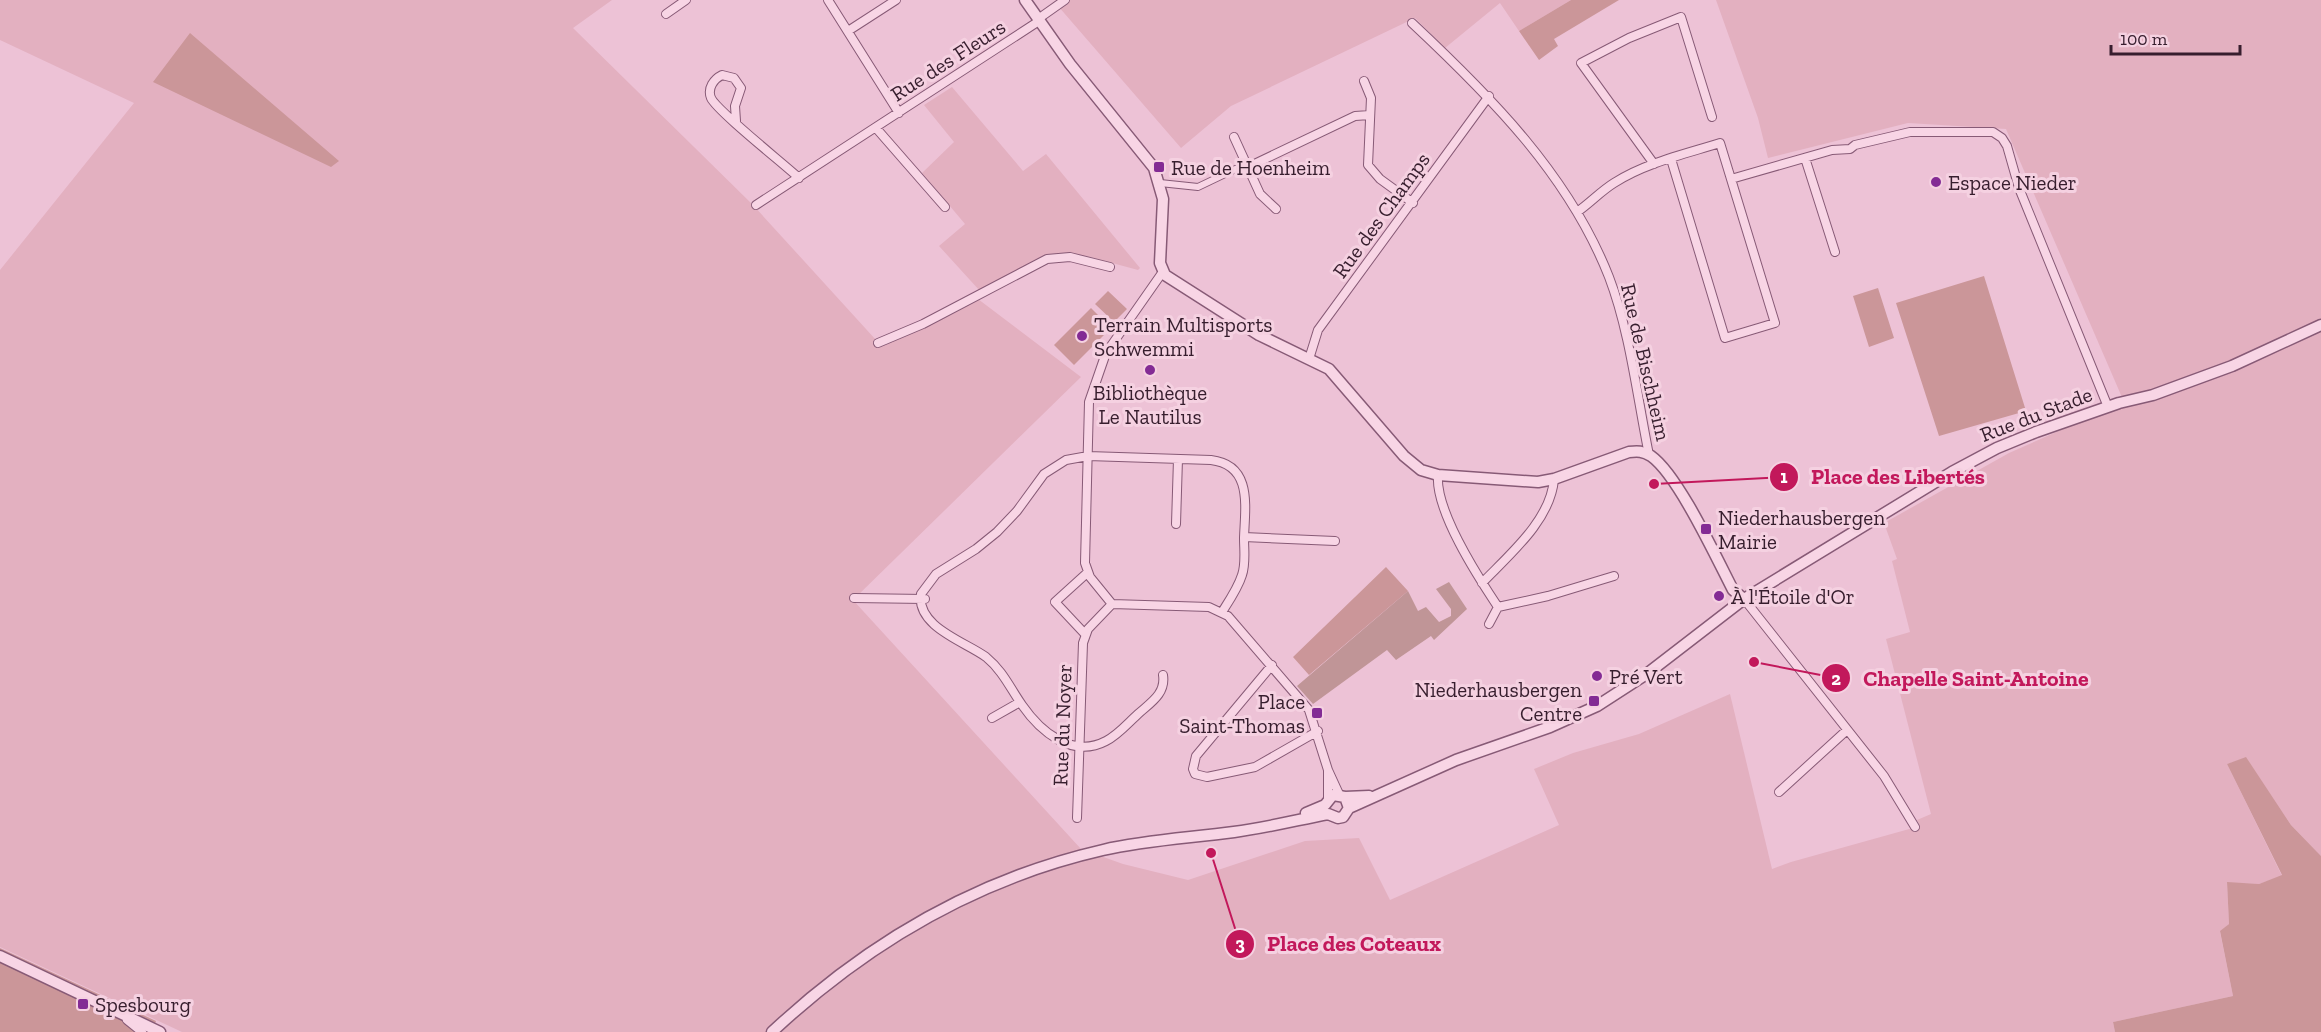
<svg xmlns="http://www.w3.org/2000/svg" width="2321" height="1032" font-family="'Zilla Slab',serif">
	<rect width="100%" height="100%" fill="#edc2d6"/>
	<path fill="#e3b0c0" d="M0,0H612L573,28L753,205L876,340L978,299L1081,377L853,600L1081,849L1123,864L1188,880L1305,841L1359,838L1390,900L1559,825L1534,769L1573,753L1639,734L1730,694L1772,869L1791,862L1920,826L1917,820L1931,814L1886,639L1910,632L1892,561L1897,559L1884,523L2009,453L2124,402L2006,129L1908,123L1768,158L1758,118L1716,0H2321V856L2291,825L2246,758L2227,764L2282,876L2259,884L2227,883L2229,924L2220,932L2233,996L2113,1022L2115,1032H182L0,947V270L134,103L0,40Z
		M1064,0H1571L1519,31L1500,3L1445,48L1415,18L1231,106L1181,148L1058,6Z
		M952,87L1023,171L1046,154L1140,268L1138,270L1090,257L1064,254L980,291L939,246L965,224L922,173L954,142L924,105Z"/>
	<path fill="#cb9699" d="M1571,0H1619L1554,39L1558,46L1539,60L1519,31Z
		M190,33L339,161L331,167L153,82Z
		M1984,276L2026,411L1939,436L1896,303Z
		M1878,288L1894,338L1869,347L1853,296Z
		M1108,291L1127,309L1114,322L1095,304Z
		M1091,308L1111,328L1074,365L1054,345Z
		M1386,567L1408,591L1309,675L1293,657Z
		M2246,757L2291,825L2321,856V1032H2115L2113,1022L2233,996L2220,931L2229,924L2227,882L2259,884L2282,875L2227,764Z
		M0,948L156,1021L152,1032H0Z"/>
	<path fill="#c09597" d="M1449,582L1467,609L1434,640L1431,636L1396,660L1387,650L1313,704L1297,686L1408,591L1418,611L1426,607L1439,622L1451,616V609L1436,589Z"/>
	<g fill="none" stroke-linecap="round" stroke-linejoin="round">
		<g stroke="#875a76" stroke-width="8">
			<path id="pedestrian" d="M1160,183L1198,187L1246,164"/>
		</g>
		<g stroke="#875a76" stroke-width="10">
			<path id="minor" d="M828,0L899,113
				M666,14L686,0
				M1038,19L1065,0
				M1412,23C1490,96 1569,175 1609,277C1630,332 1637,396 1649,455
				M848,31L896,0
				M1364,81L1371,98L1368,165L1380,179L1413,203
				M736,121L735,106L741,88L734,78L722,75C714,79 707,88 711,98C717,111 784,164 799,178
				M876,128L945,207
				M1234,137L1260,194L1276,209
				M1805,158L1835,252
				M1654,164L1581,63L1629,38L1681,17L1712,117
				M1248,167L1355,116L1370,115
				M1731,179L1832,150L1850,149L1855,145L1910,132H1993L2002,138L2007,146L2019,188L2108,407
				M756,205L1039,21
				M1577,212C1590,203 1601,191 1614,183C1645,163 1685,154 1720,143L1775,323L1725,338L1671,159
				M878,343L923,324L1047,259L1070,257L1110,267
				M1309,359L1318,330L1489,96
				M1438,475C1435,511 1478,577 1498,607L1489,624
				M1176,524L1178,459
				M1244,537L1335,541
				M1482,583C1509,555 1551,520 1554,479
				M854,598L925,599
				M1744,599L1884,776L1915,827
				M1112,604L1209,607L1228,616L1309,710L1328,770
				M1498,607L1548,596L1614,576
				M1085,634L1055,602L1087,573
				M1272,665L1196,756L1193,769L1195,774L1207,777L1255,767L1318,731
				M1163,675C1166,694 1150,703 1138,714C1128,723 1118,735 1106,741C1072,759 1040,731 1022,705C1010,688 1003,671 986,657C966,642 916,627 921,594L936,574L976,549L997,532L1017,511L1044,474L1066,460L1088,456L1211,460C1253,465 1245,507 1244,538C1244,550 1246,564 1242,575C1238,588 1229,601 1222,612
				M992,718L1020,702
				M1779,792L1847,730
				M1328,798V770L1339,794
				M1077,818L1083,643L1088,629L1112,604L1090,577L1085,563L1089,402L1106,353L1162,273
				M127,1020L142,1032"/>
		</g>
		<g stroke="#875a76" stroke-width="13">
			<path id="tertiary" d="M1025,0L1070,64L1154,168L1163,199L1160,263L1165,275L1259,335L1329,369L1404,456L1421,470L1438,475L1538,482L1554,479L1629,452C1638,451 1643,451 1651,456C1678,475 1716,557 1733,590L1744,599
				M1349,808L1456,760L1550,727L1597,706L1648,673L1744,599L1952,472L1997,448L2036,432L2119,403L2153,395L2232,366L2321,325
				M1306,813L1325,805L1333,795L1345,797L1369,796
				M0,956L160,1032
				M772,1032C866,944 976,879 1103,850C1146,840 1190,838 1234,832C1265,828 1297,820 1328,814L1338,818L1343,817L1349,808L1345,797"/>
		</g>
		<use href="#pedestrian" stroke="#f8d5e5" stroke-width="6"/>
		<use href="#minor" stroke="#f8d5e5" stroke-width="8"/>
		<use href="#tertiary" stroke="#f8d5e5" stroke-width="10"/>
	</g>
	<g fill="#832b94" stroke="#f5d1e1" stroke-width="2">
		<rect x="1153" y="161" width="12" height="12" rx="3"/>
		<circle cx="1936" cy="182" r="6"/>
		<circle cx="1082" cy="336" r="6"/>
		<circle cx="1150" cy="370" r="6"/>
		<rect x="1700" y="523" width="12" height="12" rx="3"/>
		<circle cx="1719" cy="596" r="6"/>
		<circle cx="1597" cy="676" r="6"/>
		<rect x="1588" y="695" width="12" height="12" rx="3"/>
		<rect x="1311" y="707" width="12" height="12" rx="3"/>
		<rect x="77" y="998" width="12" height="12" rx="3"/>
	</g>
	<g text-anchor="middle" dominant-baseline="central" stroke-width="6" stroke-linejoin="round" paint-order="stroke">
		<g font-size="21" fill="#371e2e" stroke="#f5d1e1">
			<text transform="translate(948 60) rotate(-33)">Rue des Fleurs</text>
			<text transform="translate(1381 215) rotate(-54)">Rue des Champs</text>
			<text transform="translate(1646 362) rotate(77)">Rue de Bischheim</text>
			<text transform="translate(2036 414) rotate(-21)">Rue du Stade</text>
			<text transform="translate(1062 725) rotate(-88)">Rue du Noyer</text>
		</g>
		<g font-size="21" fill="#371e2e" stroke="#f5d1e1" text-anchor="start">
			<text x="1171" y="167">Rue de Hoenheim</text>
			<text x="1948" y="182">Espace Nieder</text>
			<text x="1094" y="324">Terrain Multisports<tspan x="1094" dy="24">Schwemmi</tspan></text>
			<text x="1150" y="392" text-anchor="middle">Bibliothèque<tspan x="1150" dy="24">Le Nautilus</tspan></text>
			<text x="1718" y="517">Niederhausbergen<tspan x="1718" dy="24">Mairie</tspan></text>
			<text x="1731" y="596">À l'Étoile d'Or</text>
			<text x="1609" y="676">Pré Vert</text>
			<text x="1582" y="689" text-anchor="end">Niederhausbergen<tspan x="1582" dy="24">Centre</tspan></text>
			<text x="1305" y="701" text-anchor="end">Place<tspan x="1305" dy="24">Saint-Thomas</tspan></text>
			<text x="95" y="1004">Spesbourg</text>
		</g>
	</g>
	<path fill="none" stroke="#c2185b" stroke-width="2" d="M1654 484L1784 477M1754 662L1836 678M1211 853L1240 944"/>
	<g fill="#c2185b" stroke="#f5d1e1" stroke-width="2">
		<circle cx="1654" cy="484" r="6"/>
		<circle cx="1754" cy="662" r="6"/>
		<circle cx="1211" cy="853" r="6"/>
		<circle cx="1784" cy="477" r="15"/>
		<circle cx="1836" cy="678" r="15"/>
		<circle cx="1240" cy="944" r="15"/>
	</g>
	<g font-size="18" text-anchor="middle" font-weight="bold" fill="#fff">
		<text x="1784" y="483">1</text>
		<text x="1836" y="685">2</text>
		<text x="1240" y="950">3</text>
	</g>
	<g font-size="22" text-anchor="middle" font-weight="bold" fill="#c2185b" stroke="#f5d1e1" stroke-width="6" stroke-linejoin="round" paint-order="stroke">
		<text x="1898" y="484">Place des Libertés</text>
		<text x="1976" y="686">Chapelle Saint-Antoine</text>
		<text x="1354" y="951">Place des Coteaux</text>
	</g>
	<path d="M2111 45v9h129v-9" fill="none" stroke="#371e2e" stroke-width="3"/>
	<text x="2120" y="45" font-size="18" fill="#371e2e" stroke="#f5d1e1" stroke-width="4.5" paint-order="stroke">100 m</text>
</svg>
